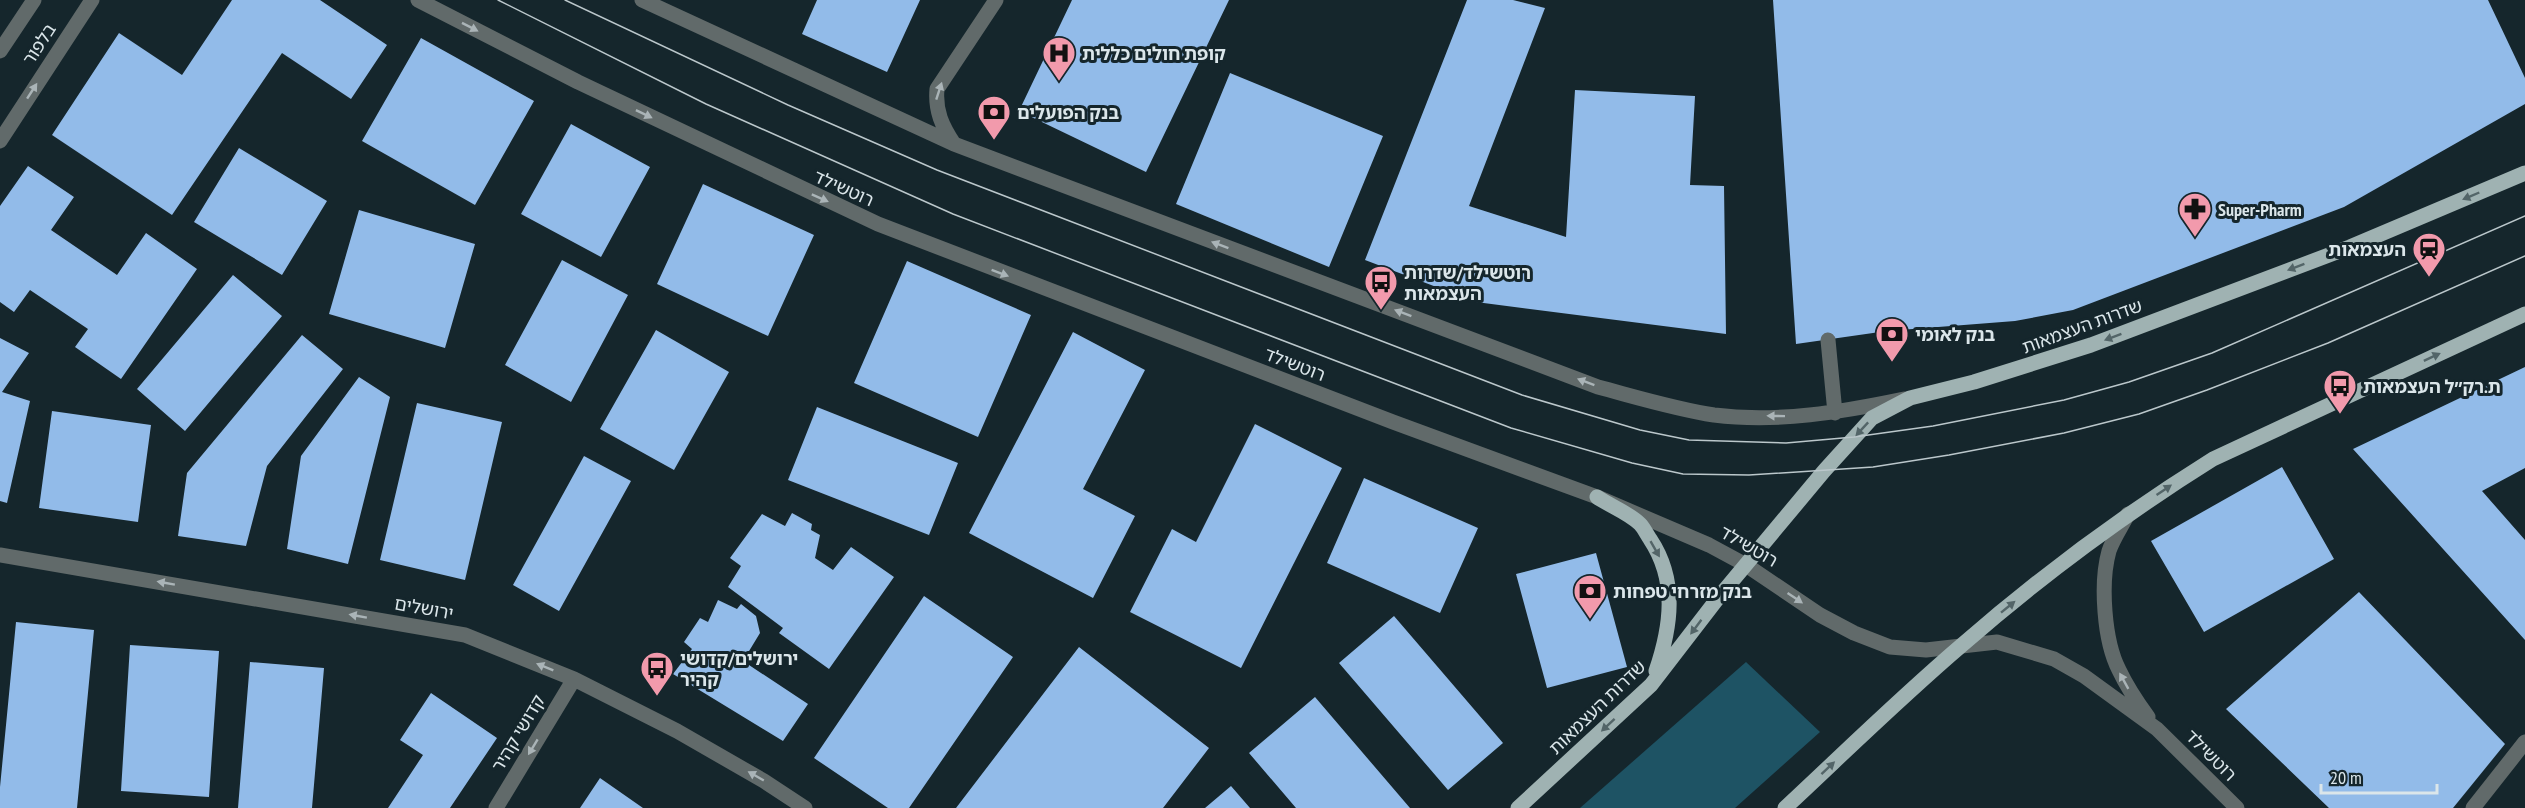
<svg xmlns="http://www.w3.org/2000/svg" width="2525" height="808" font-family="'PT Sans Narrow','Noto Sans Hebrew',sans-serif">
	<rect width="100%" height="100%" fill="#15262c"/>
	<path fill="#1e5364" d="M1746,662L1820,732L1735,808H1580Z"/>
	<path fill="#92bbe9" d="M232,0H320L387,45L351,99L282,53L172,215L52,135L119,33L182,75Z
		M817,0H920L887,72L802,34Z
		M1072,0H1229L1146,172L1019,111Z
		M1467,0H1513L1545,8L1469,206L1566,237L1575,90L1695,96L1690,185L1724,186L1726,334L1476,302L1365,260Z
		M1773,0H2488L2525,78V104L2344,207L2073,310L2015,321L1887,331L1796,344Z
		M421,38L534,101L475,205L362,141Z
		M1230,73L1383,136L1329,267L1176,204Z
		M571,124L650,167L601,257L521,214Z
		M239,148L327,201L282,275L194,222Z
		M28,166L74,197L51,230L117,275L146,233L197,269L121,379L75,347L88,329L30,290L14,312L0,302V206Z
		M703,184L814,235L768,336L657,284Z
		M359,210L475,244L445,348L329,314Z
		M562,260L628,295L571,402L505,365Z
		M907,261L1031,315L978,437L854,383Z
		M233,275L282,316L185,431L137,389Z
		M656,330L729,372L674,470L600,429Z
		M1073,332L1145,370L1083,489L1135,516L1093,598L969,533Z
		M302,335L343,369L267,466L246,546L178,536L187,473Z
		M0,338L29,353L2,392L30,401L7,503L0,501Z
		M2525,367V468L2482,491L2525,540V640L2353,449Z
		M359,377L390,397L348,564L287,549L301,456Z
		M417,403L502,422L465,580L380,560Z
		M817,407L958,463L929,535L788,480Z
		M52,411L151,425L138,522L39,508Z
		M1255,424L1342,468L1241,668L1130,612L1172,529L1196,542Z
		M584,456L631,481L559,611L513,585Z
		M2282,467L2334,559L2204,632L2151,541Z
		M1364,478L1478,528L1440,613L1327,563Z
		M792,513L812,524L811,530L820,535L815,558L833,570L851,547L894,577L829,669L779,633L783,628L728,587L741,566L730,558L762,514L785,526Z
		M1596,553L1627,667L1547,688L1516,574Z
		M2359,592L2505,744L2453,808H2329L2226,709Z
		M924,596L1013,657L909,808H888L814,758Z
		M718,600L737,609L741,604L756,616L760,633L743,661L808,704L783,741L673,674L692,649L684,642L700,618L708,622Z
		M1394,616L1503,743L1448,790L1339,663Z
		M16,622L94,630L77,808H0V787Z
		M130,645L219,651L209,797L121,791Z
		M1079,647L1209,748L1163,808H956Z
		M250,662L324,668L312,808H238Z
		M431,693L497,738L450,808H388L423,755L400,740Z
		M1315,697L1410,808H1296L1249,753Z
		M600,778L643,808H580Z
		M1231,786L1250,808H1205Z"/>
	<g fill="none" stroke-linecap="round" stroke-linejoin="round">
		<path stroke="#616a6a" stroke-width="15" d="M418,0L578,82L878,224L1393,422L1597,497L1709,545L1746,565L1820,615L1854,633L1890,647L1926,650L1997,642L2054,659L2084,676L2157,729L2237,808
			M642,0L954,144L1598,387C1636,397 1675,409 1714,415C1778,423 1842,412 1904,399
			M0,51L34,0
			M0,141L92,0
			M954,144C942,126 935,111 937,89L996,0
			M1828,340L1835,413
			M2128,514C2122,526 2113,539 2109,551C2100,583 2104,641 2119,670C2127,687 2137,702 2148,717
			M0,555L465,635L574,679L677,731L764,781L805,808
			M496,808L574,679
			M2473,808L2525,742"/>
		<path stroke="#9fb2b2" stroke-width="15" d="M1597,497C1610,506 1629,513 1640,524C1644,528 1647,535 1650,539C1678,581 1671,627 1656,671
			M1518,808L1651,685L1718,598L1824,471L1872,418L1910,398L1974,382L2091,345L2350,247L2525,173
			M1785,808C1844,753 1901,697 1962,645C2041,576 2125,514 2213,459L2525,314"/>
		<path stroke="#bbc7cb" stroke-width="1.5" d="M498,0L706,104L953,214L1511,428L1632,463L1683,474L1749,475L1873,467L1949,455L2064,433L2139,414L2207,390L2328,343L2525,256
			M565,0L788,105L937,170L1522,395L1640,430L1689,440L1786,443L1854,437L1933,426L2064,400L2129,382L2212,353L2525,216"/>
	</g>
	<defs><path id="oneway-solid" d="M-6-.8H1V-3.2L6.5 0L1 3.2V.8H-6Z" transform="scale(1.5)"/></defs>
	<g fill="#aab4b7">
		<use href="#oneway-solid" transform="translate(470 27) rotate(27)"/>
		<use href="#oneway-solid" transform="translate(32 91) rotate(-57)"/>
		<use href="#oneway-solid" transform="translate(939 91) rotate(-72)"/>
		<use href="#oneway-solid" transform="translate(644 114) rotate(26)"/>
		<use href="#oneway-solid" transform="translate(820 198) rotate(24)"/>
		<use href="#oneway-solid" transform="translate(1220 245) rotate(-159)"/>
		<use href="#oneway-solid" transform="translate(1000 273) rotate(21)"/>
		<use href="#oneway-solid" transform="translate(1403 313) rotate(-159)"/>
		<use href="#oneway-solid" transform="translate(1586 382) rotate(-159)"/>
		<use href="#oneway-solid" transform="translate(1776 416) rotate(-179)"/>
		<use href="#oneway-solid" transform="translate(166 583) rotate(-170)"/>
		<use href="#oneway-solid" transform="translate(1795 598) rotate(34)"/>
		<use href="#oneway-solid" transform="translate(358 616) rotate(-170)"/>
		<use href="#oneway-solid" transform="translate(545 667) rotate(-158)"/>
		<use href="#oneway-solid" transform="translate(2124 681) rotate(-119)"/>
		<use href="#oneway-solid" transform="translate(533 747) rotate(121)"/>
		<use href="#oneway-solid" transform="translate(756 776) rotate(-150)"/>
	</g>
	<g fill="#536568">
		<use href="#oneway-solid" transform="translate(2471 196) rotate(157)"/>
		<use href="#oneway-solid" transform="translate(2296 267) rotate(159)"/>
		<use href="#oneway-solid" transform="translate(2113 337) rotate(159)"/>
		<use href="#oneway-solid" transform="translate(2432 357) rotate(-25)"/>
		<use href="#oneway-solid" transform="translate(1862 429) rotate(133)"/>
		<use href="#oneway-solid" transform="translate(2164 490) rotate(-34)"/>
		<use href="#oneway-solid" transform="translate(1655 549) rotate(60)"/>
		<use href="#oneway-solid" transform="translate(2008 607) rotate(-39)"/>
		<use href="#oneway-solid" transform="translate(1696 627) rotate(127)"/>
		<use href="#oneway-solid" transform="translate(1608 725) rotate(137)"/>
		<use href="#oneway-solid" transform="translate(1828 768) rotate(-43)"/>
	</g>
	<defs>
		<g id="hospital-pin" transform="scale(1.725)"><path d="M0 17L-7.5 6A9.5 9.5 0 1 1 7.5 6Z" fill="#f29aac" stroke="#15262c"/><path d="M-5-5h3v3.5h4V-5h3V5h-3V1.5h-4V5h-3Z" fill="#111"/></g>
		<g id="bank-pin" transform="scale(1.725)"><path d="M0 17L-7.5 6A9.5 9.5 0 1 1 7.5 6Z" fill="#f29aac" stroke="#15262c"/><path d="M-6-4H6V4H-6ZM0-2.3a2.3 2.3 0 1 0 0 4.6a2.3 2.3 0 1 0 0-4.6Z" fill="#111"/></g>
		<g id="pharmacy-pin" transform="scale(1.725)"><path d="M0 17L-7.5 6A9.5 9.5 0 1 1 7.5 6Z" fill="#f29aac" stroke="#15262c"/><path d="M-2-6h4v4h4v4h-4v4h-4v-4h-4v-4h4Z" fill="#111"/></g>
		<g id="station-pin" transform="scale(1.725)"><path d="M0 17L-7.5 6A9.5 9.5 0 1 1 7.5 6Z" fill="#f29aac" stroke="#15262c"/><path d="M-3-6H3Q5-6 5-4V2Q5 4 3 4L4.5 6H3L1.5 4h-3L-3 6H-4.5L-3 4Q-5 4-5 2V-4Q-5-6-3-6ZM-3.5-4v3h7v-3ZM-3.5 1v1.5H-2V1ZM2 1v1.5H3.5V1Z" fill="#111"/></g>
		<g id="bus-pin" transform="scale(1.725)"><path d="M0 17L-7.5 6A9.5 9.5 0 1 1 7.5 6Z" fill="#f29aac" stroke="#15262c"/><path d="M-5-6H5V4H4V6H2V4H-2V6H-4V4H-5ZM-3.5-4V0h7V-4ZM-3.5 1.2v1.5H-2V1.2ZM2 1.2v1.5H3.5V1.2Z" fill="#111"/></g>
	</defs>
	<g fill-rule="evenodd">
		<use href="#hospital-pin" x="1059" y="53"/>
		<use href="#bank-pin" x="994" y="112"/>
		<use href="#pharmacy-pin" x="2195" y="209"/>
		<use href="#station-pin" x="2429" y="249"/>
		<use href="#bus-pin" x="1381" y="282"/>
		<use href="#bank-pin" x="1892" y="334"/>
		<use href="#bus-pin" x="2340" y="386"/>
		<use href="#bank-pin" x="1590" y="591"/>
		<use href="#bus-pin" x="657" y="668"/>
	</g>
	<g text-anchor="middle" dominant-baseline="central" stroke-width="6" stroke-linejoin="round" paint-order="stroke">
		<g font-size="18" fill="#dbe6ea" stroke="#15262c">
			<text transform="translate(39 44) rotate(-57)">בלפור</text>
			<text transform="translate(844 188) rotate(24)">רוטשילד</text>
			<text transform="translate(2082 326) rotate(-20)">שדרות העצמאות</text>
			<text transform="translate(1295 364) rotate(21)">רוטשילד</text>
			<text transform="translate(1749 546) rotate(30)">רוטשילד</text>
			<text transform="translate(424 608) rotate(10)">ירושלים</text>
			<text transform="translate(1597 707) rotate(-44)">שדרות העצמאות</text>
			<text transform="translate(518 733) rotate(-59)">קדושי קהיר</text>
			<text transform="translate(2211 755) rotate(45)">רוטשילד</text>
		</g>
		<g font-size="18" font-weight="bold" fill="#dbe6ea" stroke="#15262c" text-anchor="start">
			<text x="1082" y="53">קופת חולים כללית</text>
			<text x="1017" y="112">בנק הפועלים</text>
			<text x="2218" y="209">Super-Pharm</text>
			<text x="2406" y="249" text-anchor="end">העצמאות</text>
			<text x="1404" y="272">רוטשילד/שדרות<tspan x="1404" dy="21">העצמאות</tspan></text>
			<text x="1915" y="334">בנק לאומי</text>
			<text x="2363" y="386">ת.רק״ל העצמאות</text>
			<text x="1613" y="591">בנק מזרחי טפחות</text>
			<text x="680" y="658">ירושלים/קדושי<tspan x="680" dy="21">קהיר</tspan></text>
		</g>
	</g>
	<path d="M2321 784v9h116v-9" fill="none" stroke="#dbe6ea" stroke-width="3"/>
	<text x="2330" y="784" font-size="18" fill="#dbe6ea" stroke="#15262c" stroke-width="4.5" paint-order="stroke">20 m</text>
</svg>
